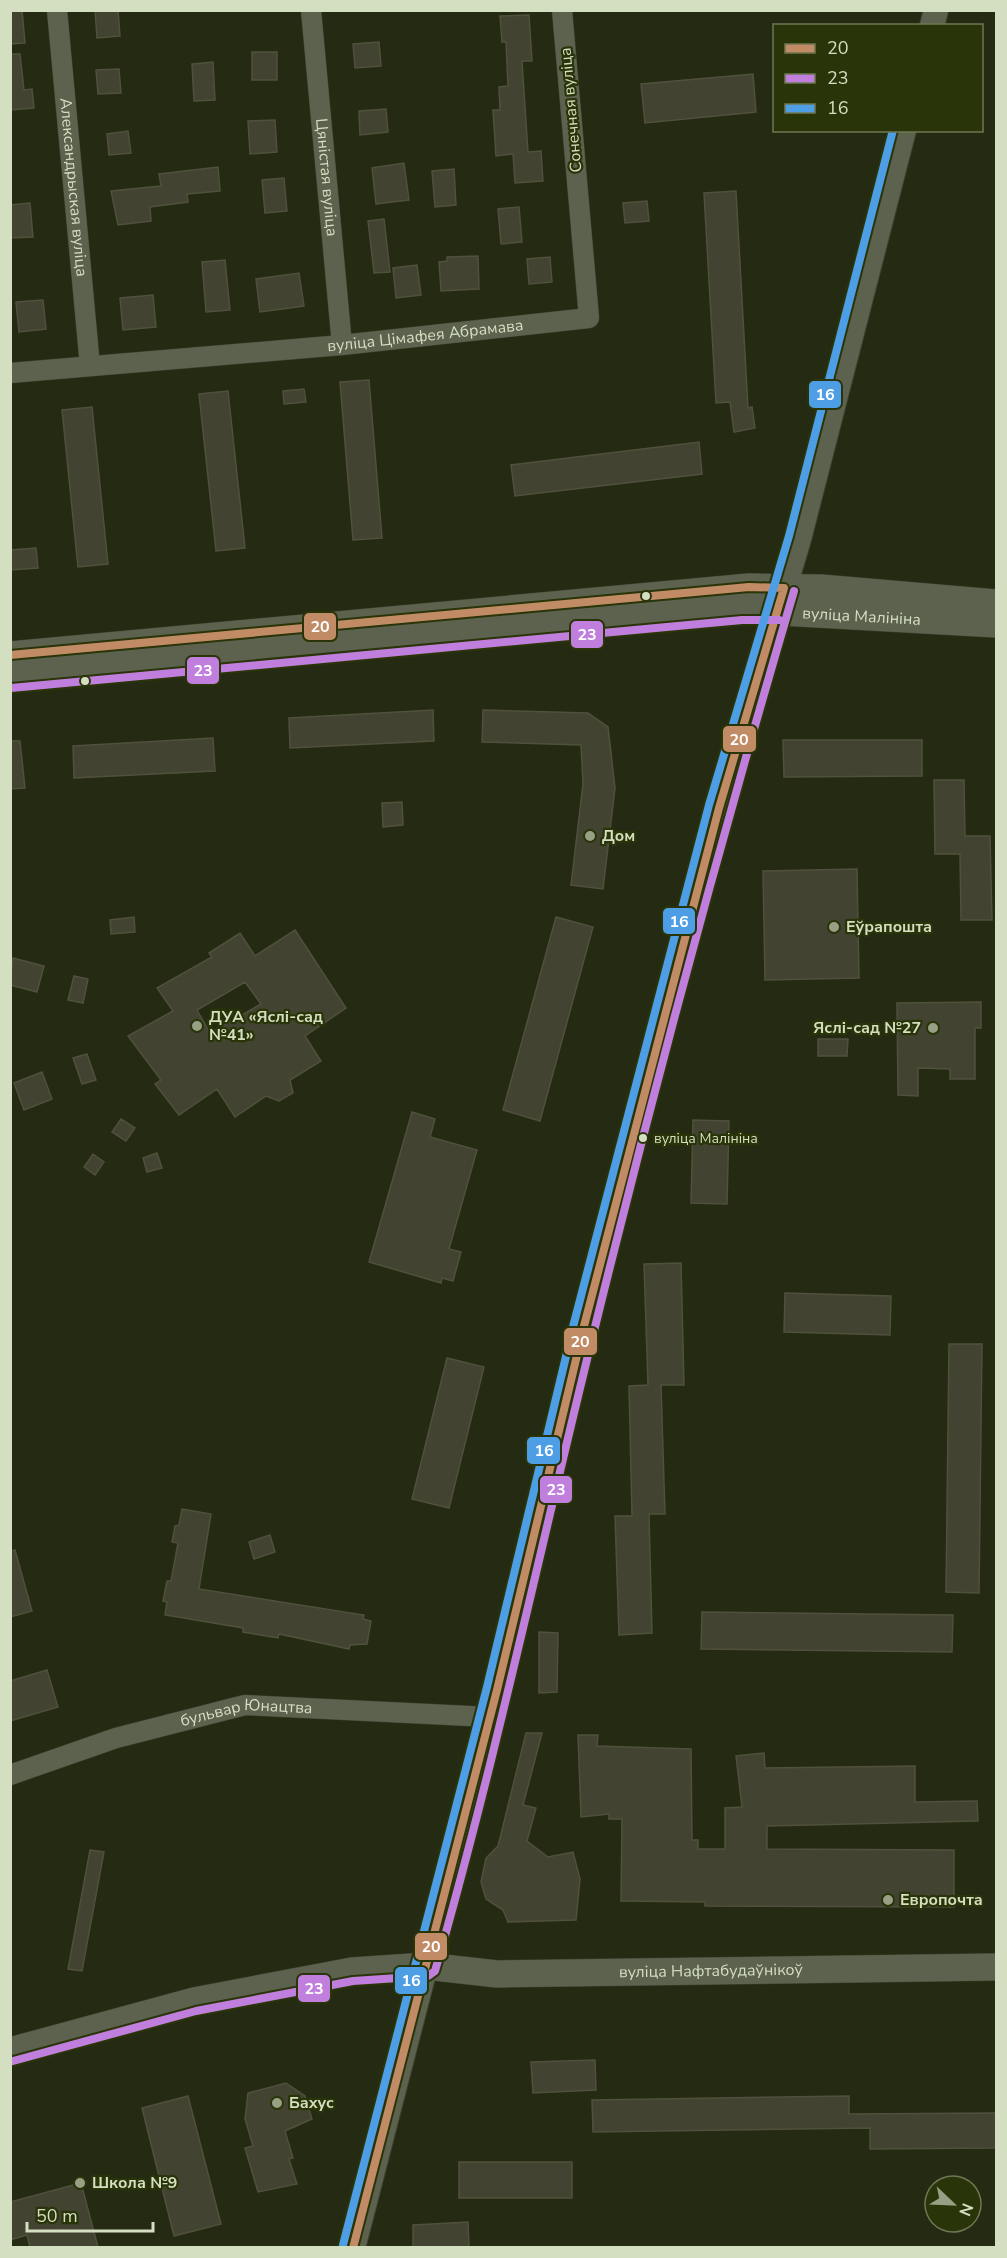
<svg xmlns="http://www.w3.org/2000/svg" width="1007" height="2258" font-family="'Nunito Sans',sans-serif">
	<rect width="100%" height="100%" fill="#252a13"/>
	<path fill="#424431" stroke="#50513c" stroke-width="1.5" fill-rule="evenodd" d="M10,10H22L25,43L10,44Z
		M95,10H118L120,36L97,38Z
		M529,15L532,61H522L528,152L541,151L543,181L515,183L513,154L496,156L493,110H500L499,87L508,86L506,42H502L500,16Z
		M379,42L381,66L355,68L353,44Z
		M252,52H277V80H252Z
		M10,54H20L24,90L32,89L34,108L10,110Z
		M213,62L215,100L194,101L192,64Z
		M119,69L121,93L98,94L96,70Z
		M753,74L756,112L645,123L641,84Z
		M386,109L388,132L360,135L359,111Z
		M275,120L277,152L250,154L248,121Z
		M128,131L131,153L109,155L107,134Z
		M404,163L409,200L376,204L372,168Z
		M218,167L220,191L187,194L188,202L150,207L151,221L118,225L111,191L161,186L159,174Z
		M454,169L456,205L435,207L432,171Z
		M284,178L287,211L265,213L262,180Z
		M736,191L748,408L752,407L755,428L734,432L730,402L716,403L704,193Z
		M647,201L649,221L625,223L623,203Z
		M30,203L33,237L10,238V205Z
		M519,207L522,242L501,244L498,209Z
		M384,219L390,272L374,273L368,221Z
		M478,256L479,289L441,291L439,262L447,261V257Z
		M550,257L552,282L529,284L527,259Z
		M225,260L230,310L206,312L202,262Z
		M417,265L421,295L396,298L393,268Z
		M299,273L304,306L260,312L256,279Z
		M153,295L156,327L123,330L120,298Z
		M43,300L46,329L19,332L16,302Z
		M369,380L382,538L353,540L340,382Z
		M304,389L306,402L284,404L283,391Z
		M228,391L245,548L216,551L199,394Z
		M92,407L108,564L78,567L62,410Z
		M699,442L702,474L515,496L511,465Z
		M36,548L38,568L10,570V550Z
		M433,710L434,741L290,748L289,718Z
		M483,710L588,713L608,727L615,788L603,889L571,885L583,784L581,745L482,742Z
		M213,738L215,771L74,778L73,746Z
		M783,740H922V776L784,777Z
		M10,741H20L25,788L10,789Z
		M934,780H964L965,836H990L992,920H961L960,854H935Z
		M402,802L403,825L383,827L382,803Z
		M857,869L859,978L765,980L763,871Z
		M134,917L135,932L111,934L110,920Z
		M556,917L593,927L540,1121L503,1110Z
		M295,930L346,1008L305,1036L321,1061L290,1080L293,1093L279,1101L266,1096L235,1117L217,1089L179,1115L155,1084L161,1080L128,1036L173,1011L157,988L212,957L209,953L240,933L255,956ZM245,982L261,1004L210,1033L197,1010Z
		M13,958L44,966L37,992L10,985Z
		M74,976L88,979L83,1003L68,1000Z
		M981,1002V1028H975V1079H950V1069L918,1068V1096L898,1095L897,1003Z
		M818,1039H848L847,1056H818Z
		M87,1054L96,1080L82,1084L73,1058Z
		M42,1072L52,1099L24,1110L14,1083Z
		M412,1112L435,1119L430,1137L477,1150L449,1249L461,1252L453,1281L442,1278L441,1283L369,1262Z
		M121,1119L135,1128L126,1141L112,1132Z
		M693,1120L729,1121L727,1204L691,1203Z
		M157,1153L162,1168L147,1172L143,1158Z
		M93,1154L104,1162L95,1175L84,1167Z
		M681,1263L684,1385H661L665,1514H649L652,1633L619,1635L615,1516H632L629,1386L648,1385L644,1264Z
		M785,1293L891,1296L890,1335L784,1332Z
		M949,1344H982L979,1593L946,1592Z
		M447,1358L484,1367L449,1508L412,1499Z
		M182,1509L211,1514L199,1589L364,1615L363,1619L371,1621L367,1644L350,1645L349,1649L279,1634L278,1638L243,1632V1628L165,1615L167,1602L163,1601L167,1581H171L178,1543L172,1542L175,1526L179,1525Z
		M270,1535L275,1552L254,1559L249,1542Z
		M15,1550L32,1611L10,1617V1551Z
		M702,1612L953,1615L952,1652L701,1649Z
		M539,1632L558,1633L557,1692L539,1693Z
		M47,1670L58,1707L10,1721V1681Z
		M526,1733H542L523,1805L536,1808L527,1841L548,1857L573,1852L580,1879L576,1920L508,1922L503,1910L486,1899L481,1882L486,1858L498,1846Z
		M578,1735H598L597,1746L691,1749L692,1840H698V1849H725V1808L742,1807L736,1756L764,1753L765,1768L915,1766V1802L977,1801L978,1821L767,1826V1849L954,1850V1907L705,1906V1902L621,1901L622,1819H609V1814L581,1817Z
		M90,1850L104,1852L82,1971L68,1969Z
		M595,2060L596,2090L533,2093L531,2062Z
		M286,2083L305,2096L312,2119L285,2131L293,2158L289,2159L297,2184L258,2192L245,2148L253,2146L245,2119L248,2093Z
		M188,2096L221,2224L174,2236L142,2108Z
		M849,2096V2114L996,2113V2148L870,2149V2128L593,2132L592,2100Z
		M459,2162H572V2198H459Z
		M81,2183L98,2247H30L27,2235L10,2240V2202Z
		M468,2222L469,2247H413V2225Z"/>
	<g fill="none" stroke-linecap="round" stroke-linejoin="round">
		<g stroke="#3e4431" stroke-width="21">
			<g id="minor">
				<path id="s1" d="M57,10L90,366"/>
				<path id="s2" d="M311,10L342,345"/>
				<path id="s3" d="M10,373L342,345L589,318L562,10"/>
				<path id="s4" d="M10,1775L116,1738L245,1705L490,1717"/>
			</g>
		</g>
		<g stroke="#3e4431" stroke-width="26">
			<path id="tertiary" d="M932,26L936,10
				M353,2248L497,1690L584,1326L719,808L799,539L904,130"/>
		</g>
		<g stroke="#3e4431" stroke-width="28">
			<g id="secondary">
				<path d="M10,655L749,587L821,588L996,603"/>
				<path id="s5" d="M10,678L742,610L996,624"/>
				<path id="s6" d="M10,2051L194,2001L352,1971L426,1966L497,1974L996,1967"/>
			</g>
		</g>
		<use href="#minor" stroke="#5c624e" stroke-width="20"/>
		<use href="#tertiary" stroke="#5c624e" stroke-width="24"/>
		<use href="#secondary" stroke="#5c624e" stroke-width="27"/>
		<g stroke="#2a3409" stroke-width="12">
			<path id="bus-1" d="M10,655L749,587L784,588L719,808L584,1326L497,1690L353,2248"/>
		</g>
		<g stroke="#2a3409" stroke-width="12">
			<path id="bus-2" d="M11,688L742,620H779
				M13,2061L196,2011L353,1981L428,1976L435,1971C496,1759 541,1544 594,1331C655,1083 722,836 794,591"/>
		</g>
		<g stroke="#2a3409" stroke-width="12">
			<path id="bus-3" d="M343,2245L487,1687L574,1323L709,805L789,536L893,130"/>
		</g>
		<use href="#bus-1" stroke="#c18c65" stroke-width="8"/>
		<use href="#bus-2" stroke="#c07fdc" stroke-width="8"/>
		<use href="#bus-3" stroke="#4d9ee5" stroke-width="8"/>
	</g>
	<g fill="#d4dec1" stroke="#2a3409" stroke-width="2">
		<circle cx="646" cy="596" r="5"/>
		<circle cx="85" cy="681" r="5"/>
		<circle cx="643" cy="1138" r="5"/>
	</g>
	<g fill="#979f84" stroke="#2a3409" stroke-width="2">
		<circle cx="590" cy="836" r="6"/>
		<circle cx="834" cy="927" r="6"/>
		<circle cx="197" cy="1026" r="6"/>
		<circle cx="933" cy="1028" r="6"/>
		<circle cx="888" cy="1900" r="6"/>
		<circle cx="277" cy="2103" r="6"/>
		<circle cx="80" cy="2183" r="6"/>
	</g>
	<g text-anchor="middle" dominant-baseline="central" stroke-width="4.5" stroke-linejoin="round" paint-order="stroke">
		<g font-size="14" fill="#d4dec1" stroke="#2a3409" text-anchor="start">
			<text x="654" y="1138">вуліца Малініна</text>
		</g>
		<g font-size="16" fill="#d4dec1" stroke="#2a3409">
			<text transform="translate(571 110) rotate(-95)">Сонечная вуліца</text>
			<text stroke="none"><textPath href="#s2" startOffset="168">Цяністая вуліца</textPath></text>
			<text stroke="none"><textPath href="#s1" startOffset="178">Александрыская вуліца</textPath></text>
			<text stroke="none"><textPath href="#s3" startOffset="417">вуліца Цімафея Абрамава</textPath></text>
			<text stroke="none"><textPath href="#s5" startOffset="855">вуліца Малініна</textPath></text>
			<text stroke="none"><textPath href="#s4" startOffset="246">бульвар Юнацтва</textPath></text>
			<text stroke="none"><textPath href="#s6" startOffset="711">вуліца Нафтабудаўнікоў</textPath></text>
		</g>
		<g font-size="16" font-weight="bold" fill="#d4dec1" stroke="#2a3409" text-anchor="start">
			<text x="602" y="836">Дом</text>
			<text x="846" y="927">Еўрапошта</text>
			<text x="209" y="1017">ДУА «Яслі-сад<tspan x="209" dy="18">№41»</tspan></text>
			<text x="921" y="1028" text-anchor="end">Яслі-сад №27</text>
			<text x="900" y="1900">Европочта</text>
			<text x="289" y="2103">Бахус</text>
			<text x="92" y="2183">Школа №9</text>
		</g>
	</g>
	<g stroke="#2a3409" stroke-width="2">
		<rect x="808" y="380" width="34" height="29" rx="6" fill="#4d9ee5"/>
		<rect x="303" y="612" width="34" height="29" rx="6" fill="#c18c65"/>
		<rect x="570" y="620" width="34" height="29" rx="6" fill="#c07fdc"/>
		<rect x="186" y="656" width="34" height="29" rx="6" fill="#c07fdc"/>
		<rect x="722" y="725" width="35" height="28" rx="6" fill="#c18c65"/>
		<rect x="662" y="907" width="34" height="28" rx="6" fill="#4d9ee5"/>
		<rect x="563" y="1327" width="35" height="29" rx="6" fill="#c18c65"/>
		<rect x="526" y="1436" width="35" height="29" rx="6" fill="#4d9ee5"/>
		<rect x="539" y="1475" width="34" height="29" rx="6" fill="#c07fdc"/>
		<rect x="414" y="1932" width="34" height="29" rx="6" fill="#c18c65"/>
		<rect x="394" y="1966" width="34" height="29" rx="6" fill="#4d9ee5"/>
		<rect x="297" y="1974" width="34" height="29" rx="6" fill="#c07fdc"/>
	</g>
	<g font-size="16" text-anchor="middle" font-weight="bold" fill="#fff">
		<text x="825" y="400">16</text>
		<text x="320" y="632">20</text>
		<text x="587" y="640">23</text>
		<text x="203" y="676">23</text>
		<text x="739" y="745">20</text>
		<text x="679" y="927">16</text>
		<text x="580" y="1347">20</text>
		<text x="544" y="1456">16</text>
		<text x="556" y="1495">23</text>
		<text x="431" y="1952">20</text>
		<text x="411" y="1986">16</text>
		<text x="314" y="1994">23</text>
	</g>
	<rect width="1007" height="2258" fill="none" stroke="#d4dec1" stroke-width="24"/>
	<rect x="773" y="24" width="210" height="108" fill="#2a3409" stroke="#6e7853" stroke-width="1.5"/>
	<rect x="785" y="44" width="30" height="9" fill="#c18c65" stroke="#6e7853" stroke-width="1.5"/>
	<text x="827" y="54" font-size="18" fill="#d4dec1">20</text>
	<rect x="785" y="74" width="30" height="9" fill="#c07fdc" stroke="#6e7853" stroke-width="1.5"/>
	<text x="827" y="84" font-size="18" fill="#d4dec1">23</text>
	<rect x="785" y="104" width="30" height="9" fill="#4d9ee5" stroke="#6e7853" stroke-width="1.5"/>
	<text x="827" y="114" font-size="18" fill="#d4dec1">16</text>
	<g transform="translate(953 2204) rotate(113)"><circle r="28" fill="#2a3409" stroke="#6e7853" stroke-width="1.5"/>
	<path d="M0-4.5L10 22L0 15L-10 22Z" fill="#979f84"/>
	<text y="-9" font-size="16" font-weight="bold" text-anchor="middle" fill="#d4dec1">N</text>
	</g>
	<path d="M27 2222v9h126v-9" fill="none" stroke="#d4dec1" stroke-width="3"/>
	<text x="36" y="2222" font-size="18" fill="#d4dec1" stroke="#2a3409" stroke-width="4.5" paint-order="stroke">50 m</text>
</svg>
